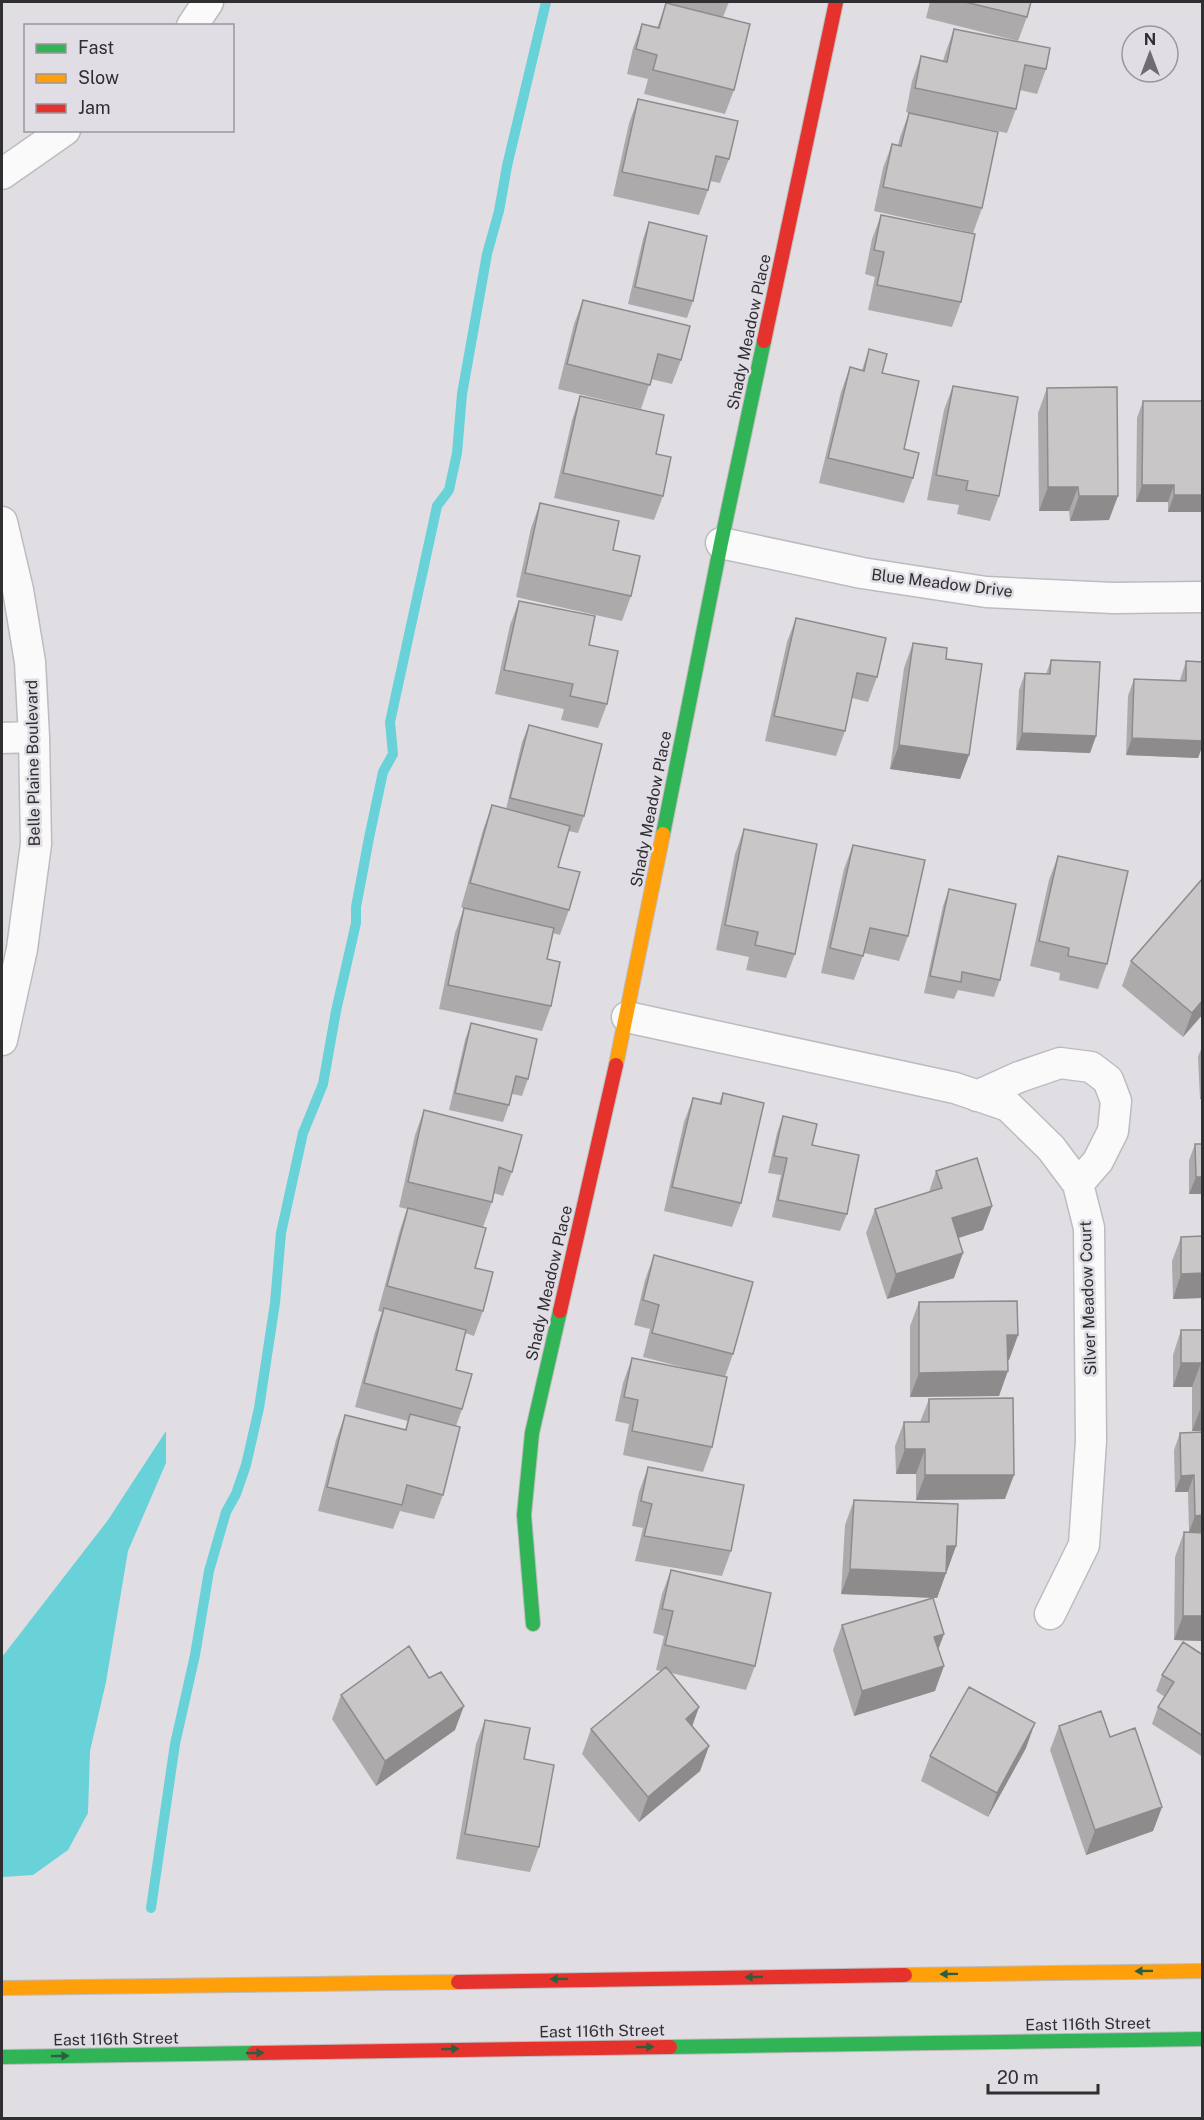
<svg xmlns="http://www.w3.org/2000/svg" width="1204" height="2120" font-family="'Public Sans',sans-serif">
	<rect width="100%" height="100%" fill="#e1dee3"/>
	<path fill="#69d1d8" d="M166,1431V1463L128,1551L106,1682L90,1751L88,1813L68,1850L33,1875L2,1877V1657L108,1520Z"/>
	<g fill="none" stroke-linecap="round" stroke-linejoin="round">
		<path stroke="#69d1d8" stroke-width="10" d="M151,1908L175,1744L195,1655L209,1571L226,1512L236,1494L246,1465L259,1408L275,1303L281,1233L303,1133L323,1084L336,1011L356,923V907L369,838L383,772L393,754L390,722L437,506L449,490L457,453L462,394L487,254L499,211L507,166L546,2"/>
		<g stroke="#bdbbbf" stroke-width="33">
			<path id="street" d="M192,26L208,2
				M2,174L65,130
				M2,522L18,590L30,662L34,737L36,844L22,949L2,1040
				M721,543L862,573L986,592L1113,598L1202,597
				M2,738L34,737
				M627,1017L955,1088L1008,1106L1051,1148L1078,1184L1089,1228L1091,1441L1084,1545L1050,1614
				M977,1096L1019,1077L1060,1063L1091,1067L1108,1080L1116,1101L1113,1131L1098,1161L1078,1184"/>
		</g>
		<g stroke="#bdbbbf" stroke-width="16">
			<path id="fast" d="M663,834L721,543L764,341
				M533,1624L524,1515L532,1433L560,1311
				M670,2047L1202,2039
				M2,2057L254,2053"/>
		</g>
		<g stroke="#bdbbbf" stroke-width="16">
			<path id="slow" d="M616,1065L663,834
				M905,1975L1202,1971
				M2,1988L458,1982"/>
		</g>
		<g stroke="#bdbbbf" stroke-width="16">
			<path id="jam" d="M764,341L836,2
				M560,1311L616,1065
				M458,1982L905,1975
				M254,2053L670,2047"/>
		</g>
		<use href="#street" stroke="#fafafb" stroke-width="30"/>
		<use href="#fast" stroke="#30b455" stroke-width="14"/>
		<use href="#slow" stroke="#ff9f0a" stroke-width="14"/>
		<use href="#jam" stroke="#e5322d" stroke-width="14"/>
	</g>
	<path fill="#adaaac" d="M661,2H729L723,17Z
		M930,2H1031L1027,17L1018,41L926,18Z
		M666,3L734,90L725,114L644,94L648,79L627,74L633,48L642,24L657,28Z
		M954,29L1046,69L1037,94L1020,90L1016,109L1007,133L927,117L982,208L973,233L874,211L883,168L892,144L898,145L900,137L909,113L906,112L912,81L921,56L943,61L945,54Z
		M638,99L729,159L720,183L710,181L708,190L699,215L613,196L629,123Z
		M881,215L961,302L952,327L868,310L875,277L865,274L872,239Z
		M649,222L693,301L687,318L628,304L643,239Z
		M583,300L681,360L672,384L651,379L641,409L558,389L574,324Z
		M869,349L882,373L904,449L913,478L904,503L819,483L841,392L850,367L862,370Z
		M953,386L999,496L990,521L957,514L959,505L927,500L944,410Z
		M1047,388L1109,520L1070,521L1069,511H1039L1038,413Z
		M580,396L656,454L663,496L654,520L554,498L572,420Z
		M1143,401H1203V507L1201,512H1168V502H1136L1137,418Z
		M540,503L613,550L631,596L622,621L516,597L531,528Z
		M519,601L607,704L598,728L561,720L564,709L495,694L510,625Z
		M796,618L877,677L868,702L852,698L845,731L836,756L765,741L787,642Z
		M913,643L946,659L969,755L960,779L890,769L904,668Z
		M1051,660L1096,736L1090,753L1016,750L1019,690L1025,673L1046,674Z
		M1186,661L1203,662V744L1198,758L1126,755L1128,696L1134,679L1180,680Z
		M529,725L584,816L578,833L568,831L558,867L569,910L560,935L553,933L547,959L551,1006L542,1031L439,1009L455,933L464,908L465,909L461,907L483,830L492,805L506,809L522,742Z
		M744,829L795,954L786,978L746,970L749,957L716,950L735,854Z
		M853,845L908,936L899,961L864,953L854,980L821,973L844,869Z
		M1058,856L1107,964L1098,989L1059,980L1060,973L1030,966L1049,880Z
		M949,889L1000,980L994,997L958,990L954,999L924,993L943,906Z
		M1131,961L1203,1014L1183,1037L1122,986Z
		M471,1023L528,1079L522,1096L512,1094L509,1105L503,1122L449,1110L465,1040Z
		M1203,1044V1099H1200L1198,1057Z
		M723,1093L741,1203L732,1227L664,1211L684,1122L693,1098L719,1103Z
		M424,1110L512,1172L503,1196L494,1193L492,1202L483,1227L438,1216L475,1268L483,1311L474,1336L465,1333L456,1370L462,1409L456,1426L443,1495L434,1519L400,1511L393,1529L318,1511L336,1440L345,1415L405,1430L408,1421L355,1407L375,1332L382,1312L378,1311L399,1233L407,1209L399,1207L415,1135Z
		M783,1116L812,1145L847,1214L840,1231L772,1217L781,1175L768,1173L777,1133Z
		M1195,1144L1203,1194H1189V1160Z
		M936,1171L992,1206L983,1230L958,1238L954,1278L887,1299L866,1233L875,1209L929,1192Z
		M1203,1236V1328H1202L1201,1298L1173,1299L1172,1261L1181,1237Z
		M654,1255L733,1354L725,1377L712,1447L703,1472L623,1455L629,1424L615,1421L623,1383L632,1358L693,1370L643,1357L650,1329L634,1325L645,1280Z
		M919,1302L1018,1335L1009,1360H1008L999,1396L910,1397V1326Z
		M1181,1330H1203V1431H1192V1387H1173V1355Z
		M929,1399L1005,1499L916,1500V1474H896L895,1446L904,1422H920Z
		M1203,1432V1641L1174,1640L1175,1557L1184,1532H1189L1188,1492H1175L1174,1450L1180,1433Z
		M648,1467L731,1551L722,1576L635,1561L643,1528L632,1526L639,1492Z
		M854,1500L956,1546L947,1571H946V1573L937,1598H933L944,1634L938,1649L935,1691L854,1716L833,1650L842,1625L933,1598L841,1594L845,1525Z
		M671,1570L755,1666L746,1690L671,1673L699,1707L692,1726L709,1746L700,1771L639,1822L582,1754L591,1729L661,1671L656,1670L664,1636L653,1633L662,1594Z
		M1203,1655V1757L1152,1724L1158,1707L1165,1697L1156,1691L1162,1675Z
		M341,1695L455,1730L376,1786L332,1719Z
		M485,1720L524,1759L539,1847L530,1872L456,1859L476,1744Z
		M1059,1726L1110,1737L1162,1807L1153,1831L1086,1855L1050,1750Z
		M1026,1748L988,1817L921,1781L930,1756Z"/>
	<path fill="#8d8b8c" d="M1142,485H1174L1168,502H1136Z
		M1048,487H1078L1069,511H1039Z
		M1174,495H1203V507L1201,512H1168Z
		M1079,496H1118L1109,520L1070,521Z
		M1022,733L1096,736L1090,753L1016,750Z
		M1132,738L1203,741V744L1198,758L1126,755Z
		M899,745L969,755L960,779L890,769Z
		M1203,1000V1014L1183,1037L1192,1013Z
		M1203,1091V1099H1200Z
		M1196,1177H1203V1194H1189Z
		M992,1206L983,1230L943,1243L952,1218Z
		M963,1253L954,1278L887,1299L896,1274Z
		M1203,1273V1294L1201,1298L1173,1299L1181,1274Z
		M1007,1335H1018L1009,1360H998Z
		M1181,1363H1201L1192,1387H1173Z
		M1008,1371L999,1396L910,1397L919,1373Z
		M1201,1407H1203V1431H1192Z
		M905,1449H925L916,1474H896Z
		M925,1475H1014L1005,1499L916,1500Z
		M1194,1475L1188,1492H1175L1181,1476Z
		M1203,1515V1532H1189L1195,1516Z
		M947,1546H956L947,1571H938Z
		M850,1569L946,1573L937,1598L841,1594Z
		M1183,1616H1203V1641L1174,1640Z
		M944,1634L935,1658L934,1637Z
		M944,1666L935,1691L854,1716L862,1691Z
		M464,1706L455,1730L376,1786L385,1761Z
		M699,1707L690,1732L686,1719Z
		M1035,1723L1026,1748L988,1817L997,1793Z
		M709,1746L700,1771L639,1822L648,1797Z
		M1162,1807L1153,1831L1086,1855L1095,1830Z"/>
	<path fill="#c9c6c8" stroke="#8d8b8c" stroke-width="1.5" d="M965,2H1031L1027,17Z
		M666,3L750,24L734,90L653,70L657,55L636,49L642,24L659,28Z
		M954,29L1050,48L1046,69L1025,65L1016,109L915,88L921,56L947,62Z
		M638,99L738,121L729,159L716,156L708,190L622,172Z
		M909,113L998,132L982,208L883,187L892,144L901,146Z
		M881,215L975,234L961,302L877,285L884,252L874,250Z
		M649,222L707,236L693,301L635,287Z
		M583,300L690,326L681,360L658,354L650,385L567,364Z
		M869,349L887,354L882,373L919,381L904,449L919,453L913,478L828,458L850,367L864,371Z
		M953,386L1018,397L999,496L966,490L968,481L936,475Z
		M1117,387L1118,496H1079L1078,487H1048L1047,388Z
		M580,396L664,415L656,454L671,457L663,496L563,473Z
		M1143,401H1203V495H1174V485H1142Z
		M540,503L619,521L613,550L640,556L631,596L525,573Z
		M519,601L595,616L589,645L618,651L607,704L570,696L573,684L504,670Z
		M796,618L886,638L877,677L857,673L845,731L774,716Z
		M913,643L947,648L946,659L982,664L969,755L899,745Z
		M1051,660L1100,662L1096,736L1022,733L1025,673L1050,674Z
		M1186,661L1203,662V741L1132,738L1134,679L1186,681Z
		M529,725L602,744L584,816L510,798Z
		M492,805L570,826L558,867L580,872L569,910L470,883Z
		M744,829L817,844L795,954L755,945L758,932L725,925Z
		M853,845L925,860L908,936L870,928L863,956L830,948Z
		M1058,856L1128,871L1107,964L1068,956L1069,948L1039,941Z
		M1203,878V1000L1192,1013L1131,961Z
		M949,889L1016,904L1000,980L962,972L961,982L930,976Z
		M464,908L554,928L547,959L560,962L551,1006L448,985Z
		M471,1023L537,1039L528,1079L516,1076L509,1105L455,1093Z
		M723,1093L764,1103L741,1203L672,1187L693,1098L721,1104Z
		M424,1110L522,1135L512,1172L499,1167L492,1202L408,1182Z
		M783,1116L817,1124L812,1145L859,1155L847,1214L778,1200L787,1158L774,1156Z
		M1195,1144H1203V1177H1196Z
		M977,1158L992,1206L952,1218L963,1253L896,1274L875,1209L942,1188L936,1171Z
		M408,1208L486,1228L475,1268L493,1272L483,1311L387,1286Z
		M1203,1236V1273L1181,1274V1237Z
		M654,1255L753,1282L733,1354L652,1333L659,1305L643,1300Z
		M1017,1301L1018,1335H1007L1008,1371L919,1373V1302Z
		M384,1308L466,1330L456,1370L472,1374L462,1409L364,1383Z
		M1181,1330H1203V1407H1201V1363H1181Z
		M632,1358L727,1377L712,1447L632,1431L638,1400L624,1397Z
		M1013,1398L1014,1475H925V1449H905L904,1422H929V1399Z
		M410,1414L460,1427L443,1495L407,1485L402,1505L327,1487L345,1415L406,1430Z
		M1203,1432V1515L1195,1516L1194,1475L1181,1476L1180,1433Z
		M648,1467L744,1485L731,1551L644,1536L652,1504L641,1501Z
		M854,1500L958,1504L956,1546H947L946,1573L850,1569Z
		M1184,1532L1203,1533V1616H1183Z
		M671,1570L771,1593L755,1666L665,1645L673,1611L662,1609Z
		M933,1598L944,1634L934,1637L944,1666L862,1691L842,1625Z
		M1183,1642L1203,1655V1736L1158,1707L1174,1682L1162,1675Z
		M409,1646L429,1678L441,1672L464,1706L385,1761L341,1695Z
		M666,1667L699,1707L686,1719L709,1746L648,1797L591,1729Z
		M969,1687L1035,1723L997,1793L930,1756Z
		M1101,1711L1110,1737L1135,1728L1162,1807L1095,1830L1059,1726Z
		M485,1720L530,1728L524,1759L554,1765L539,1847L465,1834Z"/>
	<defs><path id="oneway-solid" d="M-6-.8H1V-3.2L6.5 0L1 3.2V.8H-6Z" transform="scale(1.5)"/></defs>
	<g fill="#2f5d3e">
		<use href="#oneway-solid" transform="translate(1144 1971) rotate(179)"/>
		<use href="#oneway-solid" transform="translate(949 1974) rotate(179)"/>
		<use href="#oneway-solid" transform="translate(754 1977) rotate(179)"/>
		<use href="#oneway-solid" transform="translate(559 1979) rotate(179)"/>
		<use href="#oneway-solid" transform="translate(645 2047) rotate(-1)"/>
		<use href="#oneway-solid" transform="translate(450 2049) rotate(-1)"/>
		<use href="#oneway-solid" transform="translate(255 2053) rotate(-1)"/>
		<use href="#oneway-solid" transform="translate(60 2056) rotate(-1)"/>
	</g>
	<g text-anchor="middle" dominant-baseline="central" stroke-width="5" stroke-linejoin="round" paint-order="stroke">
		<g font-size="16" fill="#2f2e31" stroke="#e1dde4">
			<text transform="translate(749 332) rotate(-78)">Shady Meadow Place</text>
			<text transform="translate(942 583) rotate(7)">Blue Meadow Drive</text>
			<text transform="translate(33 763) rotate(-91)">Belle Plaine Boulevard</text>
			<text transform="translate(651 809) rotate(-79)">Shady Meadow Place</text>
			<text transform="translate(549 1283) rotate(-77)">Shady Meadow Place</text>
			<text transform="translate(1088 1298) rotate(-92)">Silver Meadow Court</text>
			<text transform="translate(1088 2024) rotate(-1)">East 116th Street</text>
			<text transform="translate(602 2031) rotate(-1)">East 116th Street</text>
			<text transform="translate(116 2039) rotate(-1)">East 116th Street</text>
		</g>
	</g>
	<rect width="1204" height="2120" fill="none" stroke="#2f2e31" stroke-width="6"/>
	<rect x="24" y="24" width="210" height="108" fill="#e1dde4" stroke="#9a979c" stroke-width="1.5"/>
	<rect x="36" y="44" width="30" height="9" fill="#30b455" stroke="#9a979c" stroke-width="1.5"/>
	<text x="78" y="54" font-size="18" fill="#2f2e31">Fast</text>
	<rect x="36" y="74" width="30" height="9" fill="#ff9f0a" stroke="#9a979c" stroke-width="1.5"/>
	<text x="78" y="84" font-size="18" fill="#2f2e31">Slow</text>
	<rect x="36" y="104" width="30" height="9" fill="#e5322d" stroke="#9a979c" stroke-width="1.5"/>
	<text x="78" y="114" font-size="18" fill="#2f2e31">Jam</text>
	<g transform="translate(1150 54)"><circle r="28" fill="#e1dde4" stroke="#9a979c" stroke-width="1.5"/>
	<path d="M0-4.5L10 22L0 15L-10 22Z" fill="#6d6c6f"/>
	<text y="-9" font-size="16" font-weight="bold" text-anchor="middle" fill="#2f2e31">N</text>
	</g>
	<path d="M988 2084v9h110v-9" fill="none" stroke="#2f2e31" stroke-width="3"/>
	<text x="997" y="2084" font-size="18" fill="#2f2e31" stroke="#e1dde4" stroke-width="4.5" paint-order="stroke">20 m</text>
</svg>
